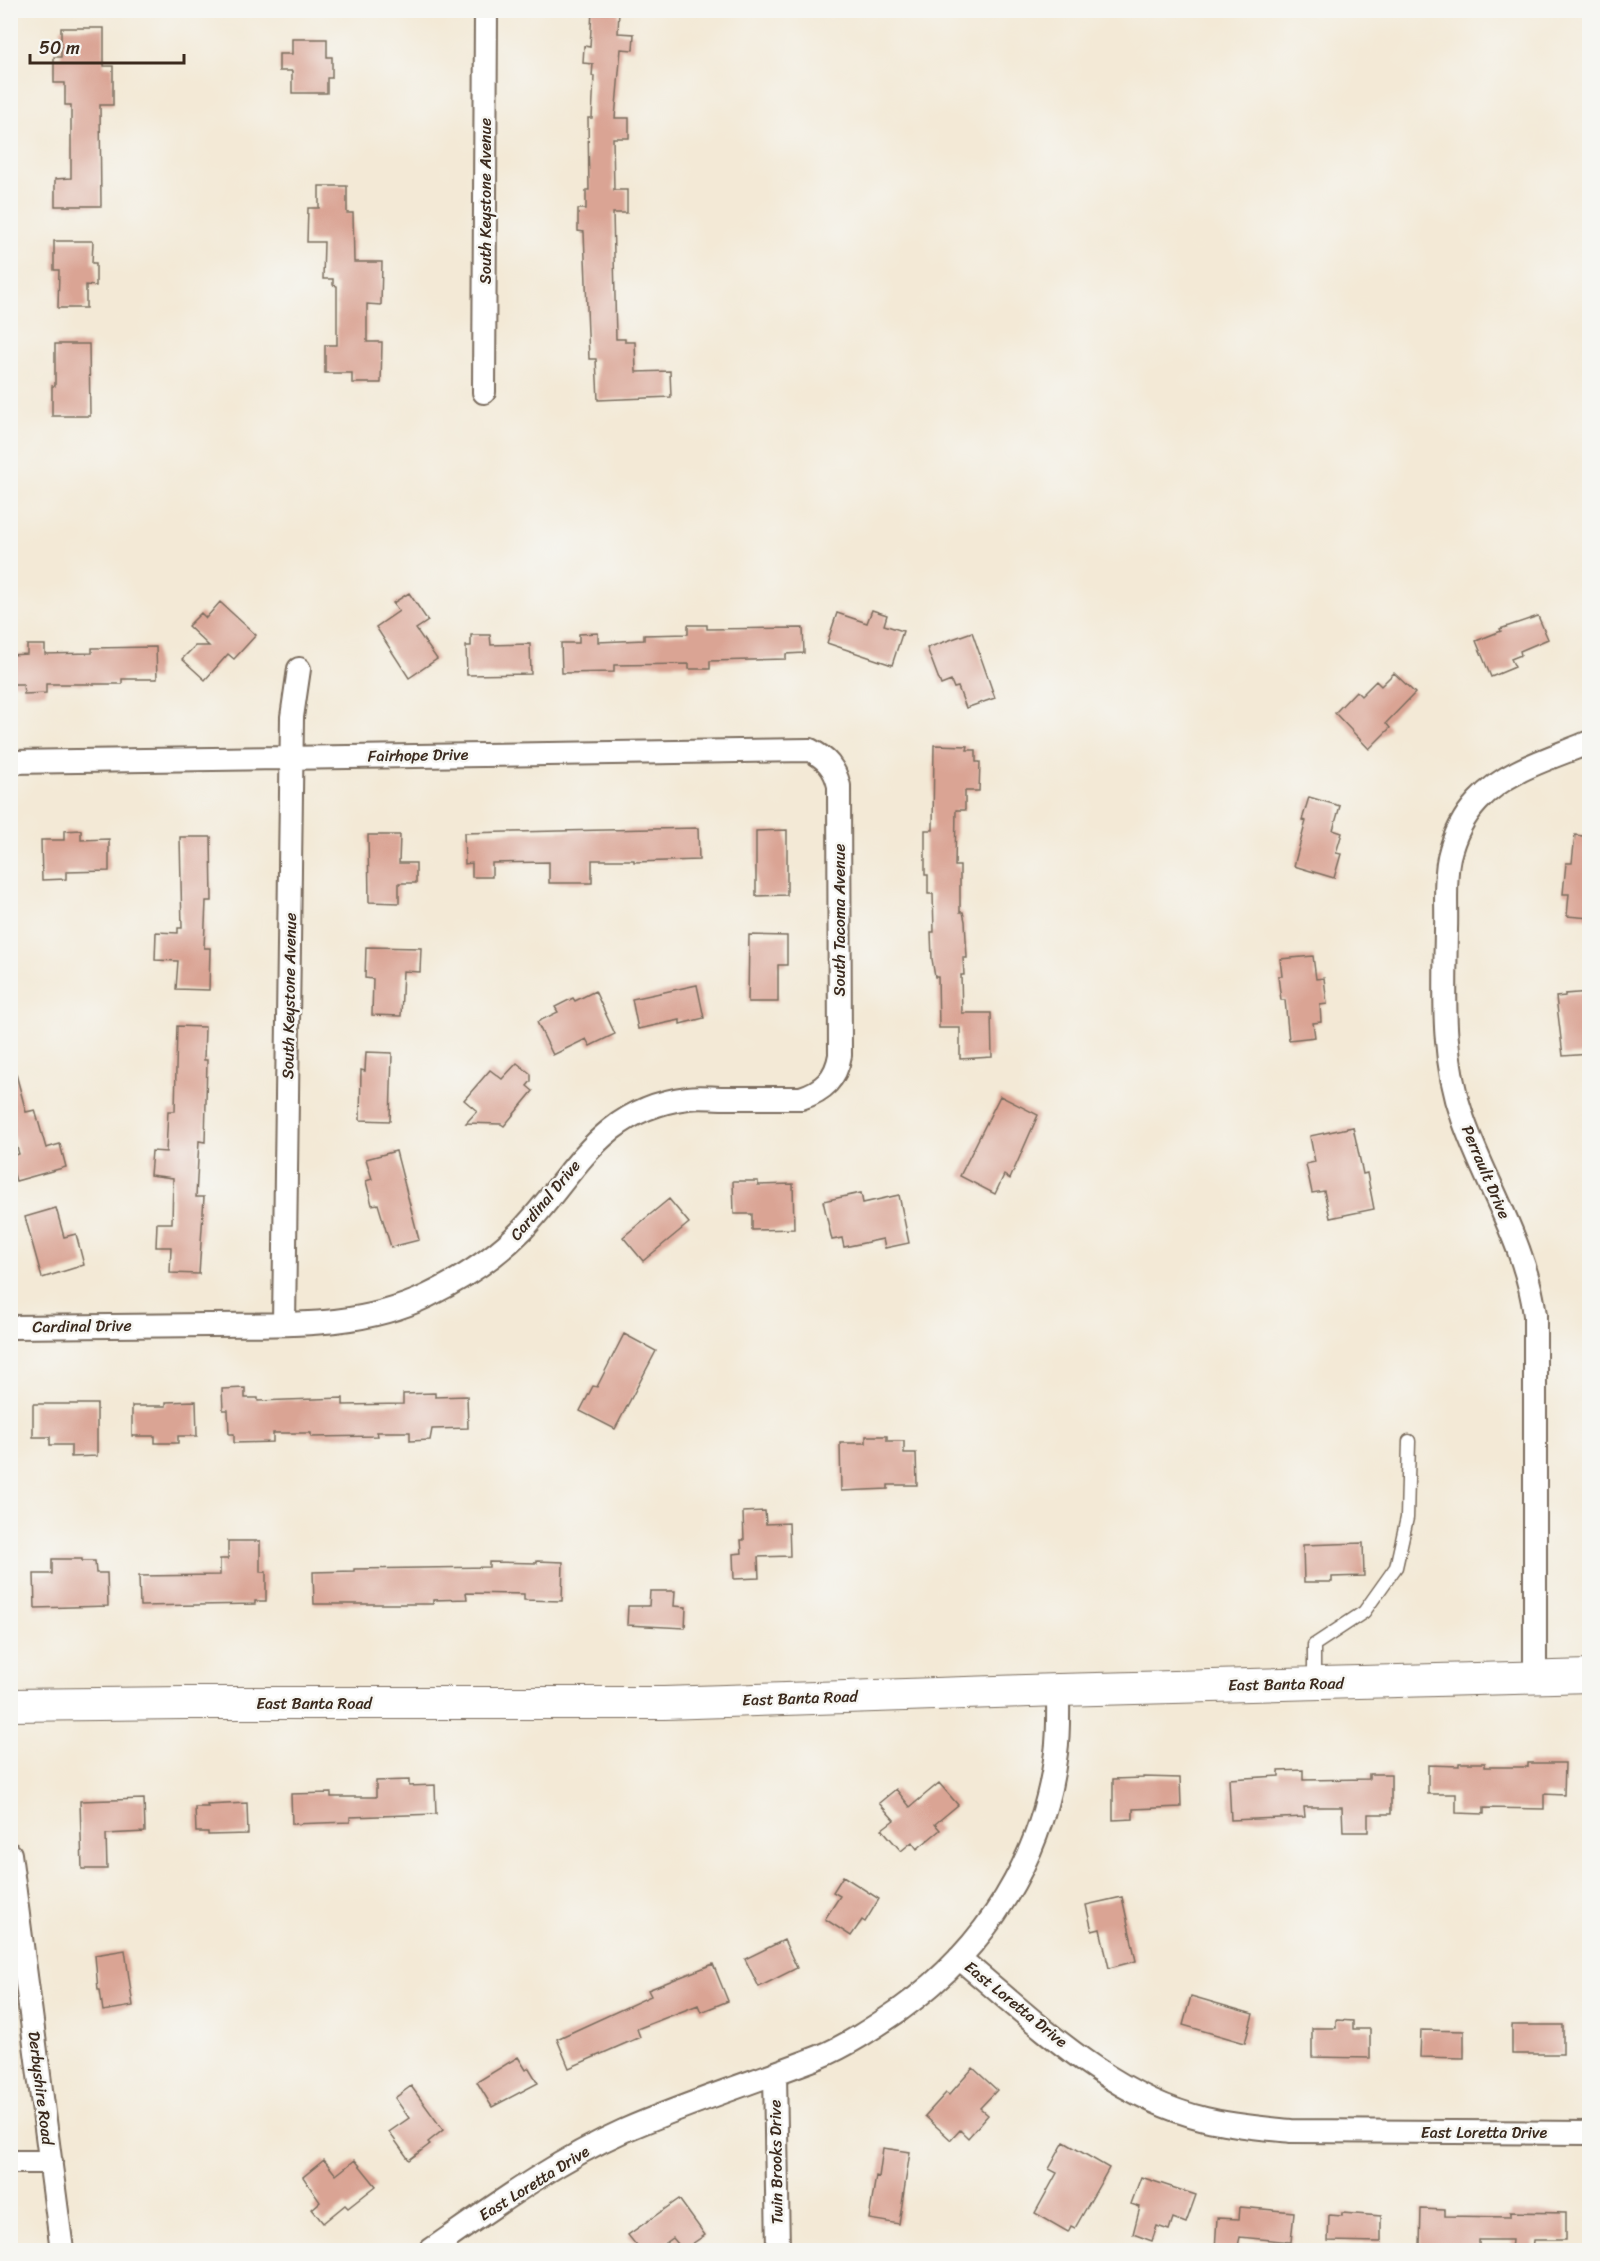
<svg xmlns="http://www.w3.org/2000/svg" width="1600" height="2261" font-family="Sriracha,sans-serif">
	<rect width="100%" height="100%" fill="#f6f6f2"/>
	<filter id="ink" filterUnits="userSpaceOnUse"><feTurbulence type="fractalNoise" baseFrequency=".0167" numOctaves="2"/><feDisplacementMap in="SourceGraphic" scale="12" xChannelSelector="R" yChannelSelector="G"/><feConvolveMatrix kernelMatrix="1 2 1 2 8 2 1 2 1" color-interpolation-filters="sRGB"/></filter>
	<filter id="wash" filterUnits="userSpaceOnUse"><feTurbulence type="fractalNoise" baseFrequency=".008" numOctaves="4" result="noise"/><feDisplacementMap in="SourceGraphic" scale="24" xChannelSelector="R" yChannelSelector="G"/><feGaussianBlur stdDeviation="1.35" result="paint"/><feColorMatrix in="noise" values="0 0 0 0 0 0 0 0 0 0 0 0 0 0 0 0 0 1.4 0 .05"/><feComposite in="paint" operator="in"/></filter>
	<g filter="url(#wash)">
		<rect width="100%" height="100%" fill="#f3e9d6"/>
		<g id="blocks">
			<path fill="#daa494" d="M592,10H619L618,33L634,34L633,50L621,49L615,118H629V138H613L614,190H627V213H613L616,339H625V342H635L636,372L670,371L671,397L598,400L596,359H589L584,232L578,231V209H586V190H589L588,118H592L594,76H592L593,64L583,63L584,46L590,47Z
				M61,28H104V66H113V105H100L101,206H55V179L71,178V105H65V83H54V57H61Z
				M292,39H327V57H332V78H327V93H292V71H279V54H292Z
				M319,186H347V213H353L354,262H382L381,305L367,304V342H382L381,383H352V373H325V345H337V286L333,285V279H323L324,242H307L308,208H319Z
				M54,241H93L92,263H96V286L86,285V308H58L59,270H54Z
				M55,344H89L90,416H52V386H55Z
				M409,593L428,621L416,629L437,659L409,678L376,627L399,611L393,603Z
				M220,602L256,635L234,659L228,654L205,680L182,659L195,646H209L188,626L201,613L206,618Z
				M872,610L887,615L884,625L903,631L892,665L827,643L837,613L867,623Z
				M1538,616L1548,639L1520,651L1521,655L1511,659L1515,667L1491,677L1476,641L1501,631L1500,629Z
				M688,625H707V629L803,628L804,653L786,654V659L710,661V669H689V664L614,665V672L562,673L561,643H579V634L598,633V642L644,640V635L688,634Z
				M972,632L995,698L966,708L958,687L954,688L951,681L941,685L927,648Z
				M471,635H490L491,645L530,644L531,674L467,675L466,646H471Z
				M27,645H45V654L92,653V648L156,647L157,679H122V684H46V693L24,694L23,684H10V655L27,654Z
				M1394,673L1415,693L1386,723L1390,728L1369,749L1335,713L1356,691L1361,696L1376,681L1381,686Z
				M934,745L968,746L967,750H976V762H980L979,791H965V810H956L955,866H960V912H963L965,921L967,958H963L964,975H961L962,1013H991L992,1057L960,1059V1028H939L938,977H935L932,959L931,932H934L933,894H928V875H925V830H933Z
				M1309,797L1340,806L1333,830L1342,833L1336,853L1341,854L1334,878L1294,866L1306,821L1302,820Z
				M698,828L699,860L634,862V860H592V883H549V862L492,863V877H472V863L465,864L464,833Z
				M81,830V840L109,839V871L66,872V879L42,880L41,840H64V831Z
				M787,830V895L756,896V831Z
				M368,835H400L399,863H416V883H399V903L369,902Z
				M1575,835L1590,837V918L1567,916L1569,894H1563L1566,863H1572Z
				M180,837H211L212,901H206L204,948H210L209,990L176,989L178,961L155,960L156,932L178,933V928H182Z
				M749,935L787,936V965H778V1002H748Z
				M366,947L421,948L420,972L403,971L401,1016L372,1015L373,979L365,978Z
				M1313,956L1316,979L1324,978L1327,1004L1320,1005L1321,1022L1313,1023L1315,1037L1289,1040L1285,1000H1281L1278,976H1282L1280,959Z
				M697,985L704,1018L680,1024V1020L638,1029L632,999Z
				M595,991L615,1034L590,1046L586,1039L553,1055L537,1022L558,1012L555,1007L573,998L575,1001Z
				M1590,992V1054L1563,1056L1556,997L1565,996V994Z
				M177,1026L205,1027L204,1060H207L205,1142L199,1141L196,1197H204L199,1274L170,1273L171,1247H156L157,1223H172L173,1178L150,1175L152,1151L166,1152L168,1111H175Z
				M366,1052L392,1053L390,1121L360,1120L361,1070L365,1071Z
				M517,1063L531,1074V1081L527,1086L533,1091L504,1126L501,1124L466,1123L477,1111L464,1100L490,1070L502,1079Z
				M16,1074L26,1112L35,1110L46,1148L60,1144L66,1167L16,1181L10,1161V1156L19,1154L10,1124V1075Z
				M1000,1096L1038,1115L1010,1179L1004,1175L995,1194L960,1176Z
				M1353,1127L1363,1174L1367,1173L1374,1209L1330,1218L1324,1191L1312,1193L1306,1164L1315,1162L1310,1136Z
				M396,1151L419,1240L391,1247L378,1204L372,1205L366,1181L372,1179L366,1159Z
				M733,1181H758V1185L793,1184L794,1229L752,1230V1214H734Z
				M861,1193L863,1203L899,1195L909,1243L885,1248L883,1239L844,1247L842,1238L832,1240L823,1201Z
				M669,1199L689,1223L643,1261L623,1237Z
				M56,1208L64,1237L76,1234L84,1265L42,1278L25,1217Z
				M624,1334L656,1351L615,1429L580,1411L593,1386L597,1387Z
				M245,1388V1398H258V1401L343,1398V1405L403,1404V1394L435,1393V1397L467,1396L468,1428L432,1429L430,1440L410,1441V1432H377L378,1436L311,1437V1433H273V1442L234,1443V1434H229L228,1410H223L222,1389Z
				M196,1401L197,1436H178V1443H155V1436H132V1406H166V1402Z
				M33,1404H97V1456L71,1457V1445H50V1437H33Z
				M866,1436H887V1441H904V1453H916L917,1485H888V1489L841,1491L840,1443H866Z
				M765,1511L766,1524L789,1523L790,1556L758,1557L759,1578L734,1579L733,1554L742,1553L741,1540H744L743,1512Z
				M228,1541H260V1572H266V1601H255V1604L140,1606L139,1576L220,1575V1559H228Z
				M1363,1543L1364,1576L1332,1577V1582H1304L1303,1545Z
				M52,1559H82V1561H95L96,1573H107L108,1606L35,1608L34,1574H52Z
				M537,1561L563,1562L562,1601L524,1600V1594L466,1593L467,1599L433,1600V1604H314L313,1572L354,1571V1569L489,1567V1562L537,1563Z
				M650,1591H675L674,1606L686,1607L685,1628L627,1625L628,1606H649Z
				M1459,1763H1485V1767H1528V1763H1565L1564,1795L1544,1794V1809L1484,1808V1814L1456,1813V1794H1428V1765L1459,1766Z
				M1303,1770V1780L1369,1779V1774H1391V1814H1368V1832H1343L1342,1807H1304L1305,1817L1231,1820L1229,1779L1279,1776V1771Z
				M1143,1777L1180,1778L1181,1807L1133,1809V1819L1113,1820V1779L1143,1778Z
				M409,1780V1786L435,1785L436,1814L350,1817V1822L292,1824L291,1794L331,1793V1797H376V1781Z
				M939,1783L958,1805L935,1824L940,1830L917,1849L912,1842L901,1851L882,1829L894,1820L879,1803L896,1789L910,1807Z
				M144,1799L145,1832L106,1834L107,1869H82L80,1801Z
				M247,1803L248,1834L208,1835V1832H196L195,1807H208L207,1805Z
				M843,1876L879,1899L865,1922L862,1920L851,1936L825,1919L840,1896L833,1892Z
				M1122,1897L1136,1961L1109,1968L1100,1929L1092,1931L1086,1905Z
				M784,1940L797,1968L759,1987L745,1959Z
				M125,1950L133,2006L103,2011L100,1990H98L95,1955Z
				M713,1964L728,2001L701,2012L698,2005L637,2029L640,2037L569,2068L557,2039L651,1996L648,1990Z
				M1191,1996L1253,2014L1245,2043L1183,2025Z
				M1336,2020L1353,2021V2029H1370V2058L1312,2057V2028H1336Z
				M1512,2025H1563V2054H1512Z
				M1421,2030L1464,2031V2058L1420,2057Z
				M518,2057L526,2070L529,2068L538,2083L492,2107L477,2082Z
				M973,2068L997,2090L980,2108L988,2115L968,2138L960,2130L951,2140L925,2116L946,2093L949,2095Z
				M411,2086L443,2130L428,2142L430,2144L409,2160L389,2132L409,2118L395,2098Z
				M1064,2142L1109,2168L1075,2228L1071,2226L1068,2232L1035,2213L1057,2173L1049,2169Z
				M883,2148L910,2152L899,2224L869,2219L876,2176L879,2177Z
				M324,2160L336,2175L355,2160L376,2186L348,2208L345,2205L323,2223L312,2209L320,2202L303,2177Z
				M1141,2177L1196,2195L1186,2223L1173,2218L1169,2230L1157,2226L1152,2241L1133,2234L1140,2207L1131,2204Z
				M679,2199L705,2235L683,2250L673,2238L656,2250H640L628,2235Z
				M1240,2207L1294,2212L1291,2242L1240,2237L1237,2250H1215L1217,2218L1239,2219Z
				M1421,2209L1445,2210V2216L1510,2217V2212L1566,2213V2240H1534L1533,2250H1511L1512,2240H1479V2246H1442V2250H1424V2246H1420Z
				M1342,2213L1381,2216V2242L1328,2241L1329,2215L1342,2216Z"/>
		</g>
	</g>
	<g filter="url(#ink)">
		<use href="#blocks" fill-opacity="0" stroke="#7b6d5e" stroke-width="1.5"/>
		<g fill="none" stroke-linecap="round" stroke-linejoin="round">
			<g stroke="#7b6d5e" stroke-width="15">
				<path id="lane" d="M1314,1682V1645L1364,1612L1396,1567L1407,1518L1409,1441"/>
			</g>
			<g stroke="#7b6d5e" stroke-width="26">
				<path id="street" d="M484,392L486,10
					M10,762L810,750C826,758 835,768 839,786L840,1055C836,1079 823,1091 801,1098C775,1098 749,1098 724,1098C712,1098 699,1096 688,1098C600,1109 576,1173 523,1229C496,1257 462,1279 427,1296C359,1329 283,1324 210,1325C143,1326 77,1326 10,1327
					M284,1324L292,717L299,669
					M1535,1677V1315C1526,1244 1486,1185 1463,1119C1441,1057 1445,994 1446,930C1447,906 1444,880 1449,857C1454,836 1463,817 1478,801C1506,770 1552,758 1590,742
					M10,1854L62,2250
					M959,1958C1034,2020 1108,2096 1205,2119C1233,2126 1263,2128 1291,2131L1590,2133
					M775,2073L778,2250
					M10,2162H51
					M431,2250C493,2207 554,2162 623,2131C687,2103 754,2082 819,2057C847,2046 876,2026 901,2009C986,1948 1043,1858 1056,1753C1059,1732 1058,1711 1058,1690"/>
			</g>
			<g stroke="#7b6d5e" stroke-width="34">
				<path id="secondary" d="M10,1705L185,1703H664L1058,1690L1590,1676"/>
			</g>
			<use href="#lane" stroke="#fff" stroke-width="12"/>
			<use href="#street" stroke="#fff" stroke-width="22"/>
			<use href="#secondary" stroke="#fff" stroke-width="32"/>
		</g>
	</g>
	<g text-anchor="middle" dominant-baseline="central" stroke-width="5" stroke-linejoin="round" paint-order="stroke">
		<g font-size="16" fill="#3b2a1e" stroke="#f6f6f2">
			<text transform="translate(485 201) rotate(-90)">South Keystone Avenue</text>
			<text transform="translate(418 755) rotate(-1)">Fairhope Drive</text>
			<text transform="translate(839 920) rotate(-90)">South Tacoma Avenue</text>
			<text transform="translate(289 996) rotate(-89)">South Keystone Avenue</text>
			<text transform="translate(1486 1172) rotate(67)">Perrault Drive</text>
			<text transform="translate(545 1200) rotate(-50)">Cardinal Drive</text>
			<text transform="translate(82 1326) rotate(-1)">Cardinal Drive</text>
			<text transform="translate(1286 1684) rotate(-1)">East Banta Road</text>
			<text transform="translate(800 1698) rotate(-2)">East Banta Road</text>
			<text x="314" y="1703">East Banta Road</text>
			<text transform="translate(1016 2004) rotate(39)">East Loretta Drive</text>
			<text transform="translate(41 2088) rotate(83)">Derbyshire Road</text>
			<text x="1484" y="2132">East Loretta Drive</text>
			<text transform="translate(776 2162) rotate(-91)">Twin Brooks Drive</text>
			<text transform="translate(534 2183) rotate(-32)">East Loretta Drive</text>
		</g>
	</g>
	<rect width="1600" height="2261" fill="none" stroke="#f6f6f2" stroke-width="36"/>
	<path d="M30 54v9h154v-9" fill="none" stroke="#3b2a1e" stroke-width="3"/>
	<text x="39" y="54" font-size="18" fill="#3b2a1e" stroke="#f6f6f2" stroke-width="4.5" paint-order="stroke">50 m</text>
</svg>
